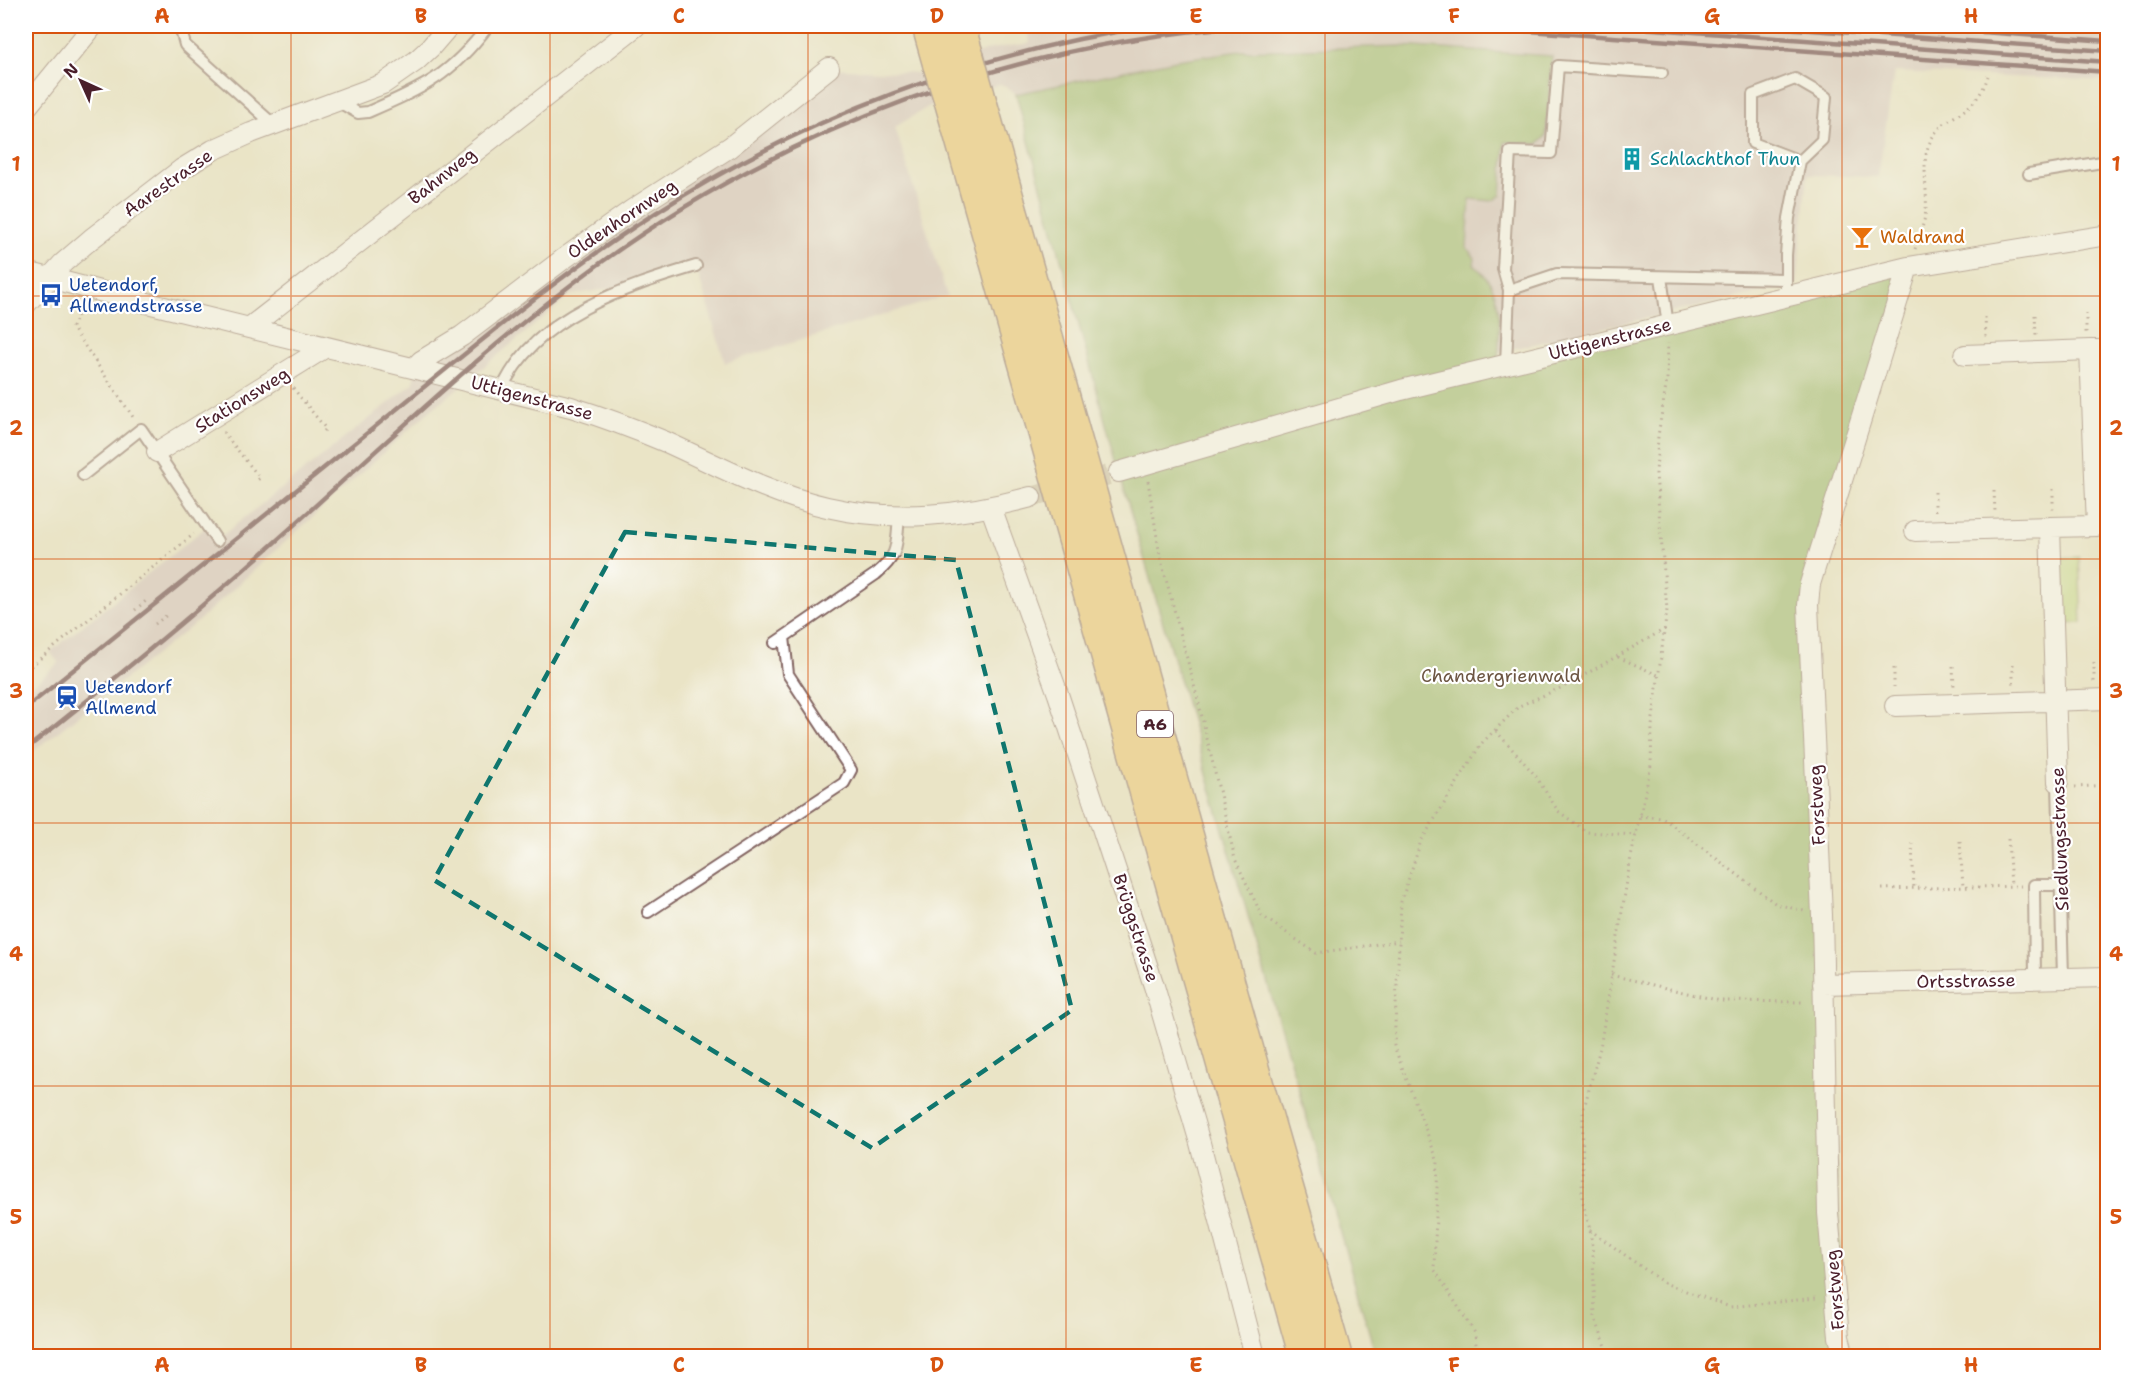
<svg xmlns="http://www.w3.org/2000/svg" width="2133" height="1382" font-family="'Shantell Sans',sans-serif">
	<rect width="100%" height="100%" fill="#fff"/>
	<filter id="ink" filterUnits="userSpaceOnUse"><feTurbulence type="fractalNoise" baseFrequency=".0167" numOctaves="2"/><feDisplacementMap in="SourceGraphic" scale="12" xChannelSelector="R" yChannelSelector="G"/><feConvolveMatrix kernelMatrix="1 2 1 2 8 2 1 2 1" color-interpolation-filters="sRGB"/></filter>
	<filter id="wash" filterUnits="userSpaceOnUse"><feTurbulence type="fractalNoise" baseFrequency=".008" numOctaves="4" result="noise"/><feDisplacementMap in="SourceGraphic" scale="24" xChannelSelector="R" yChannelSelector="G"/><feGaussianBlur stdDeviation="1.35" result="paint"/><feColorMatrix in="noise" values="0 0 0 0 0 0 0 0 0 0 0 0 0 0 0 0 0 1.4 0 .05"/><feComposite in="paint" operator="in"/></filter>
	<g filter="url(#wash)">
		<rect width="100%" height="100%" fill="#eae4c6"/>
		<path fill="#d2bfbf" d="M1026,26H2069L2107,28V81L1894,72L1878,177L1808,175L1797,284L1498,352L1499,324L1497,303L1488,280L1474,264V258L1467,248L1471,199L1495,200L1502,191L1504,142L1538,144L1546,136L1552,56L1400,46L1240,51L1176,60L1016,94L1001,84L928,107L895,127L947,296L725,363L698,274L571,295L425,415L197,622L26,757V691L59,663L50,652L210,524L219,538L414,383V368L829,68L918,73L991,49L1030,43Z"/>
		<path fill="#bcd478" stroke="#837a52" stroke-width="1.5" d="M2079,557L2082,623L2060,624L2057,558Z"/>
		<path fill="#95b668" stroke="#706a4a" stroke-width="1.5" d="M1400,46L1552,56L1546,136L1538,144L1505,142L1501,195L1492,201L1470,199L1467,248L1475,258L1474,264C1480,271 1488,278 1492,286C1503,311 1499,340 1498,365L1908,267L1810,584L1844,1356H1376L1119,472L1016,94L1176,60L1240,51Z"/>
	</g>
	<g filter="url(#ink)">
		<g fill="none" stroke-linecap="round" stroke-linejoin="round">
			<path stroke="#cabda7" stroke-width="20" stroke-dasharray="20 10" stroke-linecap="butt" d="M1031,497L1119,472"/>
			<g stroke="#826461" stroke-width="14">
				<path id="lane" d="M185,26L182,34L185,45L273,124
					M337,101L358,113L368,112C424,88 451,75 488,26
					M2029,174L2108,161
					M1661,277L1668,325
					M1509,290L1557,274L1786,279
					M1786,297V255L1789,218L1800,161L1822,140L1826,97L1795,79L1753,95V143L1800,161
					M1506,364L1509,290L1503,269L1510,152L1551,153L1558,66L1662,73
					M502,389C534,316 626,287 696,266
					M83,475L141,429L217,541
					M775,643L876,574C900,554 896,545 899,516
					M2058,782L2063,978
					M648,912L844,783L851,770L788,674L784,637
					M2035,979L2034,885H2061"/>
			</g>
			<g stroke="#826461" stroke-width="22">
				<path id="street" d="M26,108L93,26
					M26,272L123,297L571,407C603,417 635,429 666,442C719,466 770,494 827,507C896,523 963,515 1031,497
					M26,304L63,263L91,239L182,169L213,150L251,133L383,84L416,61L430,48L449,26
					M249,328L636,26
					M1965,355L2090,350
					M414,368L421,361L462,336L562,260L632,210L730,147L829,68
					M157,452L326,347
					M1119,472L1401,390L1908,267L2108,235
					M991,508L1058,694L1154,986L1200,1143L1255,1356
					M1915,531L2050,527
					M1895,706L2108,699
					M2058,782L2050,527L2097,526L2090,350H2108
					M1823,984L2108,977
					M1844,1356L1839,1337L1828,1213L1822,915L1808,605L1810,584L1908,267"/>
			</g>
			<g stroke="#826461" stroke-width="36">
				<path id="highway" d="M929,26L940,65
					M958,26L967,57
					M977,92L1257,1086L1335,1356
					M951,100L1306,1356"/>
			</g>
			<path stroke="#826461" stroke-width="3" stroke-dasharray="1.5 4.5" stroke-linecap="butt" d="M1915,249C1919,236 1925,222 1926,209C1928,186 1920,160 1931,140C1946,111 1975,118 1988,76
				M82,304L72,327L133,417
				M2086,313V334
				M2035,315L2036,335
				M1985,317L1986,337
				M293,388L326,429L322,433
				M223,432L260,478L256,481
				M1148,481L1160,556L1199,704L1235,859L1262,916L1316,953L1399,941
				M2053,489V510
				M1994,491L1995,512
				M1935,492V511
				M135,610L147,600
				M155,624L167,615
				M1618,657L1660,676
				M2094,662V683
				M2013,664V685
				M1953,666L1954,687
				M1894,668V687
				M26,670L194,534
				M1496,731L1535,775L1558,811L1587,832L1636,835
				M2075,787L2108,785
				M1640,816L1663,818L1776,904L1804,911
				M2008,839L2011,886
				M1960,841L1963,887
				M1912,843L1914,889
				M1882,889L2021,886
				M1611,975L1721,1001L1805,1002
				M1590,1230L1664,1283L1730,1307L1816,1298
				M1477,1356L1475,1333L1434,1269L1438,1162L1394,1046L1401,902L1421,841L1481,744L1519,706L1565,686L1665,629
				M1610,1356L1595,1318L1593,1254L1590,1230L1582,1199L1583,1112L1600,1048L1630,862L1651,765L1652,726L1667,610L1656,474L1658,436L1667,380L1668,343"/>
			<use href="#lane" stroke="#fff" stroke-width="10"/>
			<use href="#street" stroke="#fff" stroke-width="20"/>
			<use href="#highway" stroke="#f0c469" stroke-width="33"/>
			<path stroke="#4a1f2b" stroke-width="4.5" d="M1456,26L2108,72
				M1611,26L2108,62
				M1753,26L2108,51
				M1898,26L2108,41
				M26,708C141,615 256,523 371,430C463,356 554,278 654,214C804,117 976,52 1153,26
				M26,749C114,680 200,609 284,534C387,442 487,345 599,264C788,127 1016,42 1248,26"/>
			<g stroke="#826461" stroke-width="36" stroke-linecap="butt">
				<path id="highway-bridge" d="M967,57L977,92
					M940,65L951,100"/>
			</g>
			<use href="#highway-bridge" stroke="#f0c469" stroke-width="33"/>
		</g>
	</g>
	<path d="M0 0H2133V1382H0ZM625,532L956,560L1072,1010L872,1148L434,880Z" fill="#eae4c6" fill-opacity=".55" fill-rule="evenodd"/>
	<path fill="none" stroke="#0f766e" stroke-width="4.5" stroke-dasharray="12 8" stroke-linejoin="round" d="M625,532L956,560L1072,1010L872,1148L434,880Z"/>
	<path fill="none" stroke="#d8530f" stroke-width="1.5" stroke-opacity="0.55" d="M291,26V1356M550,26V1356M808,26V1356M1066,26V1356M1325,26V1356M1583,26V1356M1842,26V1356M26,296H2108M26,559H2108M26,823H2108M26,1086H2108"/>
	<defs>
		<g id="building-bare" transform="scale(1.8)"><path d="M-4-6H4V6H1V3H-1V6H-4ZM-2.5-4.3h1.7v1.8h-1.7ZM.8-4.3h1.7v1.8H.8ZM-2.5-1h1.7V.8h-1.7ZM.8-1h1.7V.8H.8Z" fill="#0f9aa8" stroke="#fff" stroke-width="2.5" paint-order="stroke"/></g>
		<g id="bar-bare" transform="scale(1.8)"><path d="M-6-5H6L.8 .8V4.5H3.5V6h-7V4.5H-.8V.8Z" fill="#e8710a" stroke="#fff" stroke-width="2.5" paint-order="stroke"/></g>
		<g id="bus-bare" transform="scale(1.8)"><path d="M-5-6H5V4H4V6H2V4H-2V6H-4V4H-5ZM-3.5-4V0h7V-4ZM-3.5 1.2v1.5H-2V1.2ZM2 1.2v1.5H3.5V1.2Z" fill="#1a4fb4" stroke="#fff" stroke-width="2.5" paint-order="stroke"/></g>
		<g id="station-bare" transform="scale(1.8)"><path d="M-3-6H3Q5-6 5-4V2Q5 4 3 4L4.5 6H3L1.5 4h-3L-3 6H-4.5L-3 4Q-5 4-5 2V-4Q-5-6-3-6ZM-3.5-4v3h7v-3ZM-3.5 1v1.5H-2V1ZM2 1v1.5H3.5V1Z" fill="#1a4fb4" stroke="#fff" stroke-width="2.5" paint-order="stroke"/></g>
	</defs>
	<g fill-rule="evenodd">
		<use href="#building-bare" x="1632" y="159"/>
		<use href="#bar-bare" x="1862" y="237"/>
		<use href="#bus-bare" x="51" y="295"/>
		<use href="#station-bare" x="67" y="697"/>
	</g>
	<g text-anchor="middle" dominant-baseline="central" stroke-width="4.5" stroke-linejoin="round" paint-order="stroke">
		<rect fill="#fff" stroke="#80626b" stroke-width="1.5" x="1137" y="711" width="36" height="26" rx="4.5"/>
		<g font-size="16" font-weight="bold" fill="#4a1f2b">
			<text x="1155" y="724">A6</text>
		</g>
		<g font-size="18" fill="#0d838f" stroke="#fff" text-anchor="start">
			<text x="1650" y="159">Schlachthof Thun</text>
		</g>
		<g font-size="18" fill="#4a1f2b" stroke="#fff">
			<text transform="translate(442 176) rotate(-38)">Bahnweg</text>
			<text transform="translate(168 183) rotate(-35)">Aarestrasse</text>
			<text transform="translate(622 219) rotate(-34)">Oldenhornweg</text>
			<text transform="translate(1610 339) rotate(-14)">Uttigenstrasse</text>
			<text transform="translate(532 398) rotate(15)">Uttigenstrasse</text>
			<text transform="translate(242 400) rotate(-32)">Stationsweg</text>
			<text transform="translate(1817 805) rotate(-93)">Forstweg</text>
			<text transform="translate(2060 839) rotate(-92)">Siedlungsstrasse</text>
			<text transform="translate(1136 928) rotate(72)">Brüggstrasse</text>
			<text transform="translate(1966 981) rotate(-1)">Ortsstrasse</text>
			<text transform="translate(1835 1290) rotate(-95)">Forstweg</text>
		</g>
		<g font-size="18" fill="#c56008" stroke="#fff" text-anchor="start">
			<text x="1880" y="237">Waldrand</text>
		</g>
		<g font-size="18" fill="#164399" stroke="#fff" text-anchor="start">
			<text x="69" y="285">Uetendorf,<tspan x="69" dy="21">Allmendstrasse</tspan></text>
			<text x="85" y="687">Uetendorf<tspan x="85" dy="21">Allmend</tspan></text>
		</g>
		<g font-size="18" fill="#6c5542" stroke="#fff">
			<text x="1501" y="676">Chandergrienwald</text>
		</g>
	</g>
	<rect width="2133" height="1382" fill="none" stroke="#fff" stroke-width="66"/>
	<g transform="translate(81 81) rotate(315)" stroke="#ffffff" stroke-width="4.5" paint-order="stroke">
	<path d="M0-4.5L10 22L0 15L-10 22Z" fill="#4a1f2b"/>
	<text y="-9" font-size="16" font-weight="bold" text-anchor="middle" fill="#4a1f2b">N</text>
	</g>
	<rect x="33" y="33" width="2067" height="1316" fill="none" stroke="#d8530f" stroke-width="2"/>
	<g font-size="20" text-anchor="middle" font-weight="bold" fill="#d8530f">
		<text x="162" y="23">A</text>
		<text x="421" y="23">B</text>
		<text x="679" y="23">C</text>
		<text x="937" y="23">D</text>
		<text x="1196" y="23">E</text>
		<text x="1454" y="23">F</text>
		<text x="1712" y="23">G</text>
		<text x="1971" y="23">H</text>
		<text x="16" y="171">1</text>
		<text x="2116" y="171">1</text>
		<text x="16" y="435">2</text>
		<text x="2116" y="435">2</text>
		<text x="16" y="698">3</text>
		<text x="2116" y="698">3</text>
		<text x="16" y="961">4</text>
		<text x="2116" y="961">4</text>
		<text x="16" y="1224">5</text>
		<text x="2116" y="1224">5</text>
		<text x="162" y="1372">A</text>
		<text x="421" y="1372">B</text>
		<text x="679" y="1372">C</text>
		<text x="937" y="1372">D</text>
		<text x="1196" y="1372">E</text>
		<text x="1454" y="1372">F</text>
		<text x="1712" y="1372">G</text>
		<text x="1971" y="1372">H</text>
	</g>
</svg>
